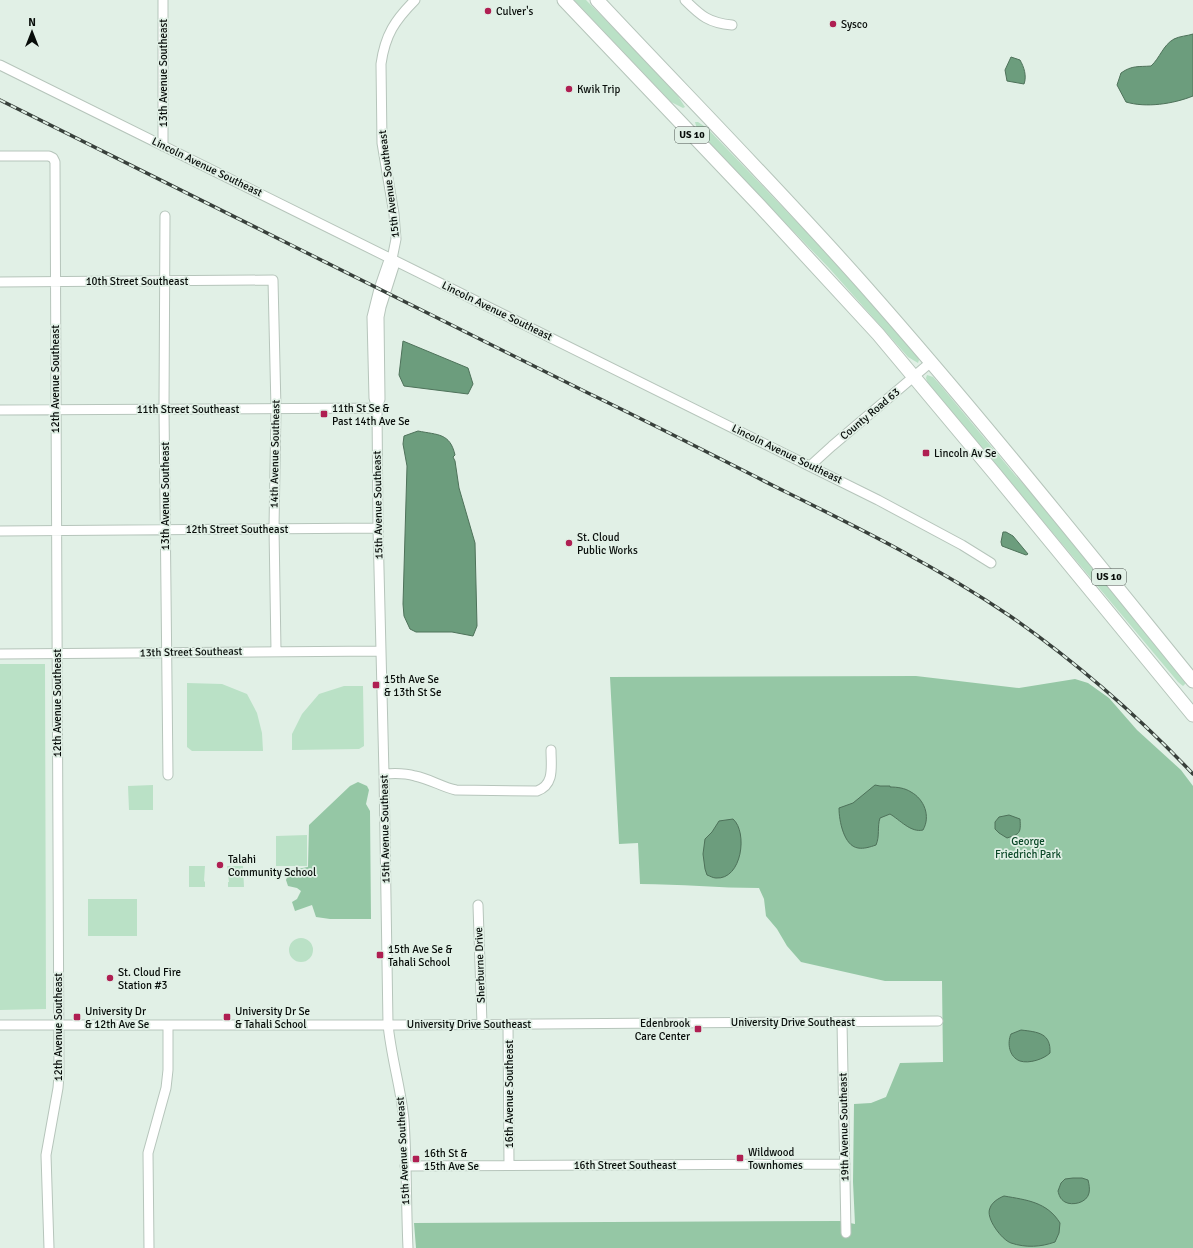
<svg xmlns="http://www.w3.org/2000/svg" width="1193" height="1248" font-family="Signika,sans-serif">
	<rect width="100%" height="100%" fill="#e1f0e6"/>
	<path fill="#bae1c6" d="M574,0H586L674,90L685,107L683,108L671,102Z
		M695,122H698L707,128L794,219L828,253L917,355L919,360L918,363L908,357L829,268L703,138L697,129Z
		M927,375L933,377L941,386L1015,475L1052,516L1186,683L1183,686L1178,682L928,384L926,378Z
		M0,664H45L46,1009L0,1010Z
		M187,683L222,684L247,694L257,713L262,733L263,751H192L187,747Z
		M344,686H363L364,746L359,749L292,750V734L302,714L319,694Z
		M153,785V810H129L128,786Z
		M307,835V866H276V836Z
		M189,866H205L204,881L205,882V887H189Z
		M227,866H243L244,887H228V882H229Z
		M88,899H137V936H88Z
		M289 950a12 12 0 1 1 24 0a12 12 0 1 1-24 0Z"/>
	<path fill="#95c7a5" d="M916,676L1019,688L1075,679L1088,683L1109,698L1137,730L1181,770L1193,786V1248H416L414,1223L840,1221L855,1224L853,1182L854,1104L871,1103L886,1097L900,1063L943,1062L942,981H885L801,962L787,946L777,929L766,916L764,899L759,888C719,888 680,884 640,884L638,843L619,844L610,677Z
		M358,782L367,786L369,790L366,804L370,811L371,919H330L316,917L312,905L295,911L292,902L297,899L301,891L297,888L288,886L286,880C291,869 297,869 308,867L309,825L350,786Z"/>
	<path fill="#6c9d7d" stroke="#4e725a" d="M1193,34V96C1173,104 1146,108 1126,102L1117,85L1121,73C1132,65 1139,67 1151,66C1160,58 1163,45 1174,39C1180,36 1187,36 1193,34Z
		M1011,57L1020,60C1024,67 1027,76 1024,84L1007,81L1005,70Z
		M403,341L468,368L473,384L468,394L404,386L399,375Z
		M418,431C438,435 450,433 455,455L453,457L455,461L459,488L475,543L477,626L473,636L452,632H416L410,629L404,616L403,604L407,466L403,444L404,436Z
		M1003,532H1006L1013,536L1028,554L1026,555L1002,546L1001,542Z
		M875,785L880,786H890V787C897,787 905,788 911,792C924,799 931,816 923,830C911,833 900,820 890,814L880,818C877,827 880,836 876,845C870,847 864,849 858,848C844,846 839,821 839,808L853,803Z
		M1009,815L1020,819C1021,833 1020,834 1007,838L999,833L995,829V822L999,817Z
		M733,819C748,832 742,880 716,878C713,878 710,876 707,875L705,869L703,854L705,839L712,832L719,821Z
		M1021,1030C1038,1032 1051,1033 1050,1053C1044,1059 1029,1064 1020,1061C1009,1057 1007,1043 1011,1034Z
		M1073,1178H1082L1088,1180C1089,1184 1090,1189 1089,1193C1087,1203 1072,1206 1065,1202C1060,1199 1059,1195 1058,1191L1061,1183L1065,1179Z
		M1004,1196C1027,1200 1047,1202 1060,1223L1059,1233L1055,1242C1041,1247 1026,1248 1011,1243C1002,1240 985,1218 990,1208C992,1202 999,1198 1004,1196Z"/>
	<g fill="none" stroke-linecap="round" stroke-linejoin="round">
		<g stroke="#b6c5bb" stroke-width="11">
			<path id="minor" d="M163,0V146
				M685,0C701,16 709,23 732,25
				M0,65L878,500L962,545L991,563
				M0,156H49L53,158L55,162L59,1075L58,1088L46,1155L49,1248
				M165,216L164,409L168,775
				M0,282L273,280L276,409L274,528L276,651
				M377,408L380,399L379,317L381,307L394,266L392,259
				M0,410L377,408
				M810,466L832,446L931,362
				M0,531L378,528
				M0,654L381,651
				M384,774C395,773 405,773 415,776C430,779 442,787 456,790L537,791C555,785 551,766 551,750
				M478,905L482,1024
				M842,1022L846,1233
				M508,1024L509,1165
				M0,1025H399L938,1021
				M405,1166L845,1164
				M149,1248L148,1153L166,1088L168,1070V1025
				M408,1248C406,1206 407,1163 404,1120C401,1088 391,1057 388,1024L384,774L378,528L377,408L374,398L372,317L379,289L388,263L392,259L396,239L394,214L382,143L381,64C385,35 395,20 415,0"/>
		</g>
		<g stroke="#b6c5bb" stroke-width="15">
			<path id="highway" d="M564,0L759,205L878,334L995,474L1193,715
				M597,0C686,95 778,188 864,285C978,414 1085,548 1193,681"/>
		</g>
		<use href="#minor" stroke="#fff" stroke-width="9"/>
		<use href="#highway" stroke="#fff" stroke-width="13"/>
		<g stroke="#38403b" stroke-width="3.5">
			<path id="rail" d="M0,100C196,198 392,295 588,393C655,425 720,459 786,492C863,530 939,568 1010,616C1076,662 1137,715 1193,774"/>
		</g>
		<use href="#rail" stroke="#e1f0e6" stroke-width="2" stroke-dasharray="6" stroke-linecap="butt"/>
	</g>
	<g fill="#af1f52" stroke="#e1f0e6" stroke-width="1.5">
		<circle cx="488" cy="11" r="4"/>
		<circle cx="833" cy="24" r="4"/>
		<circle cx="569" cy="89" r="4"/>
		<rect x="320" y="410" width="8" height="8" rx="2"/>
		<rect x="922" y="449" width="8" height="8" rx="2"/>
		<circle cx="569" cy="543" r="4"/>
		<rect x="372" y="681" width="8" height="8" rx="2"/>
		<circle cx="220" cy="865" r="4"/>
		<rect x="376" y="951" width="8" height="8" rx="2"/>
		<circle cx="110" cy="978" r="4"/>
		<rect x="73" y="1013" width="8" height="8" rx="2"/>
		<rect x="223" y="1013" width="8" height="8" rx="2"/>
		<rect x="694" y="1025" width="8" height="8" rx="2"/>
		<rect x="736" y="1154" width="8" height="8" rx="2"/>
		<rect x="412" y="1155" width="8" height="8" rx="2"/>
	</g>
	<g text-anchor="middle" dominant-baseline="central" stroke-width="3.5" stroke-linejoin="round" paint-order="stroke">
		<g fill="#e1f0e6" stroke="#49514c" stroke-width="1">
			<rect x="675" y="127" width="34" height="16" rx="3"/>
			<rect x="1092" y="569" width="34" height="16" rx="3"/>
		</g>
		<g font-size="10" font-weight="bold" fill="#080d0a">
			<text x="692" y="135">US 10</text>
			<text x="1109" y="577">US 10</text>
		</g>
		<g font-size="11" fill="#080d0a" stroke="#e1f0e6" text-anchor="start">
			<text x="496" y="11">Culver's</text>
			<text x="841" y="24">Sysco</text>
			<text x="577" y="89">Kwik Trip</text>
			<text x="332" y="408">11th St Se &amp;<tspan x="332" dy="13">Past 14th Ave Se</tspan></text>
			<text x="934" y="453">Lincoln Av Se</text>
			<text x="577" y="537">St. Cloud<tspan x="577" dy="13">Public Works</tspan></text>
			<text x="384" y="679">15th Ave Se<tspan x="384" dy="13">&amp; 13th St Se</tspan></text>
			<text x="228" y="859">Talahi<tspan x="228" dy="13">Community School</tspan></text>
			<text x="388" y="949">15th Ave Se &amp;<tspan x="388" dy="13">Tahali School</tspan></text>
			<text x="118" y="972">St. Cloud Fire<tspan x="118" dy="13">Station #3</tspan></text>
			<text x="85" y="1011">University Dr<tspan x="85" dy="13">&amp; 12th Ave Se</tspan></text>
			<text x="235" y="1011">University Dr Se<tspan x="235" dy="13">&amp; Tahali School</tspan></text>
			<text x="690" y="1023" text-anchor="end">Edenbrook<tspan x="690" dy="13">Care Center</tspan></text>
			<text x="748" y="1152">Wildwood<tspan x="748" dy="13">Townhomes</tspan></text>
			<text x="424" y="1153">16th St &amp;<tspan x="424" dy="13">15th Ave Se</tspan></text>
		</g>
		<g font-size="11" fill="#080d0a" stroke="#e1f0e6">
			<text transform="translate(163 73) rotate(-90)">13th Avenue Southeast</text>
			<text transform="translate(207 167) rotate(26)">Lincoln Avenue Southeast</text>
			<text transform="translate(389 184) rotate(-97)">15th Avenue Southeast</text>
			<text x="137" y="281">10th Street Southeast</text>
			<text transform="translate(497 311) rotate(26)">Lincoln Avenue Southeast</text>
			<text transform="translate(55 379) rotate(-90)">12th Avenue Southeast</text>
			<text x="188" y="409">11th Street Southeast</text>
			<text transform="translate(870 414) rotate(-40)">County Road 63</text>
			<text transform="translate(275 454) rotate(-89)">14th Avenue Southeast</text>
			<text transform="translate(787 454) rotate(26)">Lincoln Avenue Southeast</text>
			<text transform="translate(165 496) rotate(-90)">13th Avenue Southeast</text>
			<text transform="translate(378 505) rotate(-91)">15th Avenue Southeast</text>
			<text x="237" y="529">12th Street Southeast</text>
			<text transform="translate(191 652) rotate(-1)">13th Street Southeast</text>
			<text transform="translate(57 703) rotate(-90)">12th Avenue Southeast</text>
			<text transform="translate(385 829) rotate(-91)">15th Avenue Southeast</text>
			<text transform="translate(480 965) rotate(-92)">Sherburne Drive</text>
			<text x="793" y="1022">University Drive Southeast</text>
			<text x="469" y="1024">University Drive Southeast</text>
			<text transform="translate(58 1027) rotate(-90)">12th Avenue Southeast</text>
			<text transform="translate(509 1094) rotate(-90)">16th Avenue Southeast</text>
			<text transform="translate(844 1127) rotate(-91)">19th Avenue Southeast</text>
			<text transform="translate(403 1151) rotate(-93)">15th Avenue Southeast</text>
			<text x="625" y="1165">16th Street Southeast</text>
		</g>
		<g font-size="11" fill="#0b4828" stroke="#e1f0e6">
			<text x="1028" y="841">George<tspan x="1028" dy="13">Friedrich Park</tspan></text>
		</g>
	</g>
	<g transform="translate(32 32)" stroke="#e1f0e6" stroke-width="3" paint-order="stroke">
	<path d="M0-3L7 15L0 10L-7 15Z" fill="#080d0a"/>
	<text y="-6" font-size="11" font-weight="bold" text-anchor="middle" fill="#080d0a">N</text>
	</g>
</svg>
